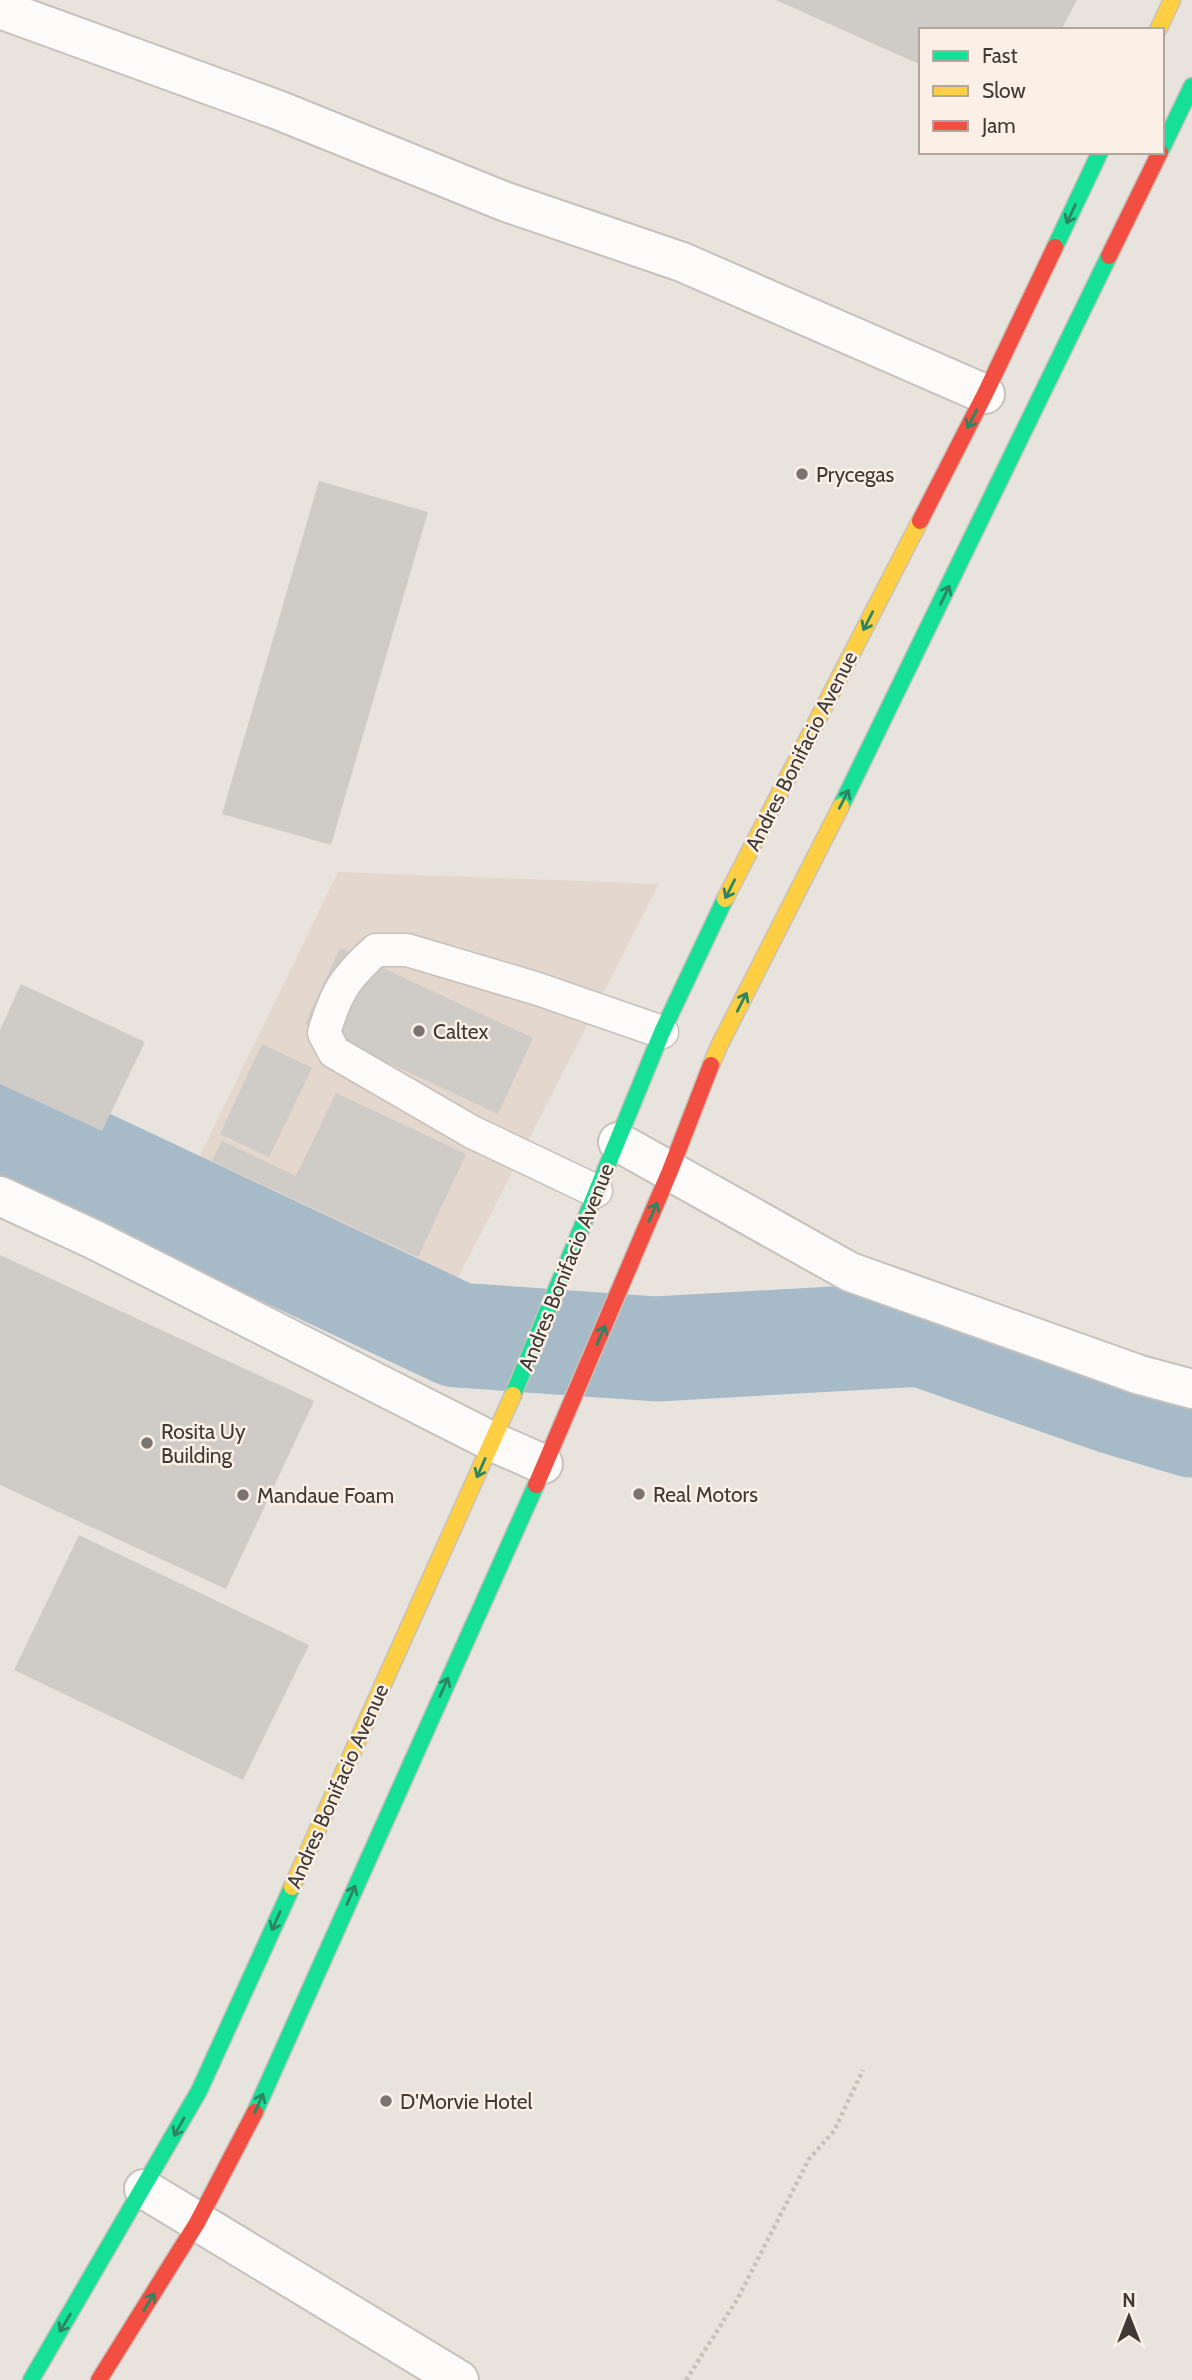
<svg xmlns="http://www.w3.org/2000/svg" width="1192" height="2380" font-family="Cabin,sans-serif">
	<rect width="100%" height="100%" fill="#e9e3dd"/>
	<path fill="#e4d7cd" d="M338,872L659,884L455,1284L195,1166Z"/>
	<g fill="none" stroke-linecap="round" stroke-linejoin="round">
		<path stroke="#a6bac8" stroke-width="105" d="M0,1120L457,1335L657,1349L921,1334L1115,1402L1192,1425"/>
	</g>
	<path fill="#cfcbc6" d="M776,0H1077L1061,30H921V65Z
		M319,481L428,512L331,845L222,814Z
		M340,948L533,1038L498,1114L305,1024Z
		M21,984L145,1042L102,1131L0,1084V1030Z
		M262,1044L312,1068L269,1157L220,1134Z
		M336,1093L466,1154L418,1257L212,1161L222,1141L296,1176Z
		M0,1255L314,1401L226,1589L0,1485Z
		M79,1535L309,1645L243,1780L14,1670Z"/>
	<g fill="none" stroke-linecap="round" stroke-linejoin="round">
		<g stroke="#c6c1bc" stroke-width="35">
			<path id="lane" d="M596,1191L472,1132L334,1052L324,1033C336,992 345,978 376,950H407L538,989L662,1032"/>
		</g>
		<g stroke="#c6c1bc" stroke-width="42">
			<path id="street" d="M0,9L278,110L506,202L682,262L985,394
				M618,1142L850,1272L1140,1375L1192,1389
				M0,1196L95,1240L493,1442L543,1464
				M144,2189L459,2380"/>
		</g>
		<g stroke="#c6c1bc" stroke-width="19">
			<path id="fast" d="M1162,148L1192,86
				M1055,247L1100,152
				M841,806L1109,256
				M513,1395L662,1032L725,899
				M255,2112L536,1485
				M31,2380L199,2091L292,1887"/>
		</g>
		<g stroke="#c6c1bc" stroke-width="19">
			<path id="slow" d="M1158,30L1172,0
				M725,899L920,521
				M711,1065L719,1046L841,806
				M292,1887L513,1395"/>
		</g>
		<g stroke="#c6c1bc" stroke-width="19">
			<path id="jam" d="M1109,256L1160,152
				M920,521L985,394L1055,247
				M536,1485L670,1171L711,1065
				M99,2380L197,2223L255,2112"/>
		</g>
		<path stroke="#c4c3c1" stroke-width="4.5" stroke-dasharray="3.5 3.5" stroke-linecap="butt" d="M686,2380L738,2298L809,2159L834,2131L863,2070"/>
		<use href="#lane" stroke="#fcfbfa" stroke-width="32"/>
		<use href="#street" stroke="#fcfbfa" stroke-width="38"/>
		<use href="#fast" stroke="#16e098" stroke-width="16"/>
		<use href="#slow" stroke="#ffcf43" stroke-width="16"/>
		<use href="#jam" stroke="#f24e42" stroke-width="16"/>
	</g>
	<defs><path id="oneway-shaft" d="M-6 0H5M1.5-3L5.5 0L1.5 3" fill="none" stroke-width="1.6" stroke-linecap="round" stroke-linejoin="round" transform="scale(1.75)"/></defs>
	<g stroke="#2d8562">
		<use href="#oneway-shaft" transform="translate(1071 214) rotate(115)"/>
		<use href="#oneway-shaft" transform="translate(972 419) rotate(117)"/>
		<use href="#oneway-shaft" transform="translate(945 595) rotate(-64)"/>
		<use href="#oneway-shaft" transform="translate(868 621) rotate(117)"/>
		<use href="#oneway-shaft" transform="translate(844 799) rotate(-63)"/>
		<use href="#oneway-shaft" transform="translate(730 889) rotate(117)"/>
		<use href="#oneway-shaft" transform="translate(742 1002) rotate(-63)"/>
		<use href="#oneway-shaft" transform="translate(653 1212) rotate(-67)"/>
		<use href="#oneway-shaft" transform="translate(601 1335) rotate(-67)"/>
		<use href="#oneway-shaft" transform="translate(481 1468) rotate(114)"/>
		<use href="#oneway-shaft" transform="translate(444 1687) rotate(-66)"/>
		<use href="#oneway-shaft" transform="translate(351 1895) rotate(-66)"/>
		<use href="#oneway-shaft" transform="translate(276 1921) rotate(114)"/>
		<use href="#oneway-shaft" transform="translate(259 2103) rotate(-66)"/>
		<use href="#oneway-shaft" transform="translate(179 2127) rotate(119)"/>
		<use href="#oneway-shaft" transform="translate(149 2302) rotate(-58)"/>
		<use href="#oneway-shaft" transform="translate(65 2323) rotate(121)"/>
	</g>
	<g fill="#7a7570" stroke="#fcf0e6" stroke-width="2.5">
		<circle cx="802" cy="474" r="7"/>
		<circle cx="419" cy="1031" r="7"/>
		<circle cx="147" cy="1443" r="7"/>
		<circle cx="639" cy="1494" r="7"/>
		<circle cx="243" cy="1495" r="7"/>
		<circle cx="386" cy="2101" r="7"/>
	</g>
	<g text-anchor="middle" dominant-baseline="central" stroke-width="5" stroke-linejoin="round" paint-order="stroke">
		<g font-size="21" fill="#3f3a36" stroke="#fcf0e6" text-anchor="start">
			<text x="816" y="474">Prycegas</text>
			<text x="433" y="1031">Caltex</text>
			<text x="161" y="1431">Rosita Uy<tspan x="161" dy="24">Building</tspan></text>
			<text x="653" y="1494">Real Motors</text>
			<text x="257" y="1495">Mandaue Foam</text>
			<text x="400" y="2101">D'Morvie Hotel</text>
		</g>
		<g font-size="21" fill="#3f3a36" stroke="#fcf0e6">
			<text transform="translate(801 751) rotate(-63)">Andres Bonifacio Avenue</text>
			<text transform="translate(566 1267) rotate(-68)">Andres Bonifacio Avenue</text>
			<text transform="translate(337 1786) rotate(-66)">Andres Bonifacio Avenue</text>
		</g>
	</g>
	<rect x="919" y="28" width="245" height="126" fill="#fcf0e6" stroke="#b0a7a0" stroke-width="2"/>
	<rect x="933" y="51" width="35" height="10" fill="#16e098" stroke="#b0a7a0" stroke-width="2"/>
	<text x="982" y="63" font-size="21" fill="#3f3a36">Fast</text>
	<rect x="933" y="86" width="35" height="10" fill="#ffcf43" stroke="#b0a7a0" stroke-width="2"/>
	<text x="982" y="98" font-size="21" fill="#3f3a36">Slow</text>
	<rect x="933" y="121" width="35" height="10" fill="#f24e42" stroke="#b0a7a0" stroke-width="2"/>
	<text x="982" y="133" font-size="21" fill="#3f3a36">Jam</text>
	<g transform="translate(1129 2317)" stroke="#fcf0e6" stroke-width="5" paint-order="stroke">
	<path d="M0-5L12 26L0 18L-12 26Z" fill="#3f3a36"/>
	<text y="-10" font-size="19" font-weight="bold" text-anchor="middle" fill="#3f3a36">N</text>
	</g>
</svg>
